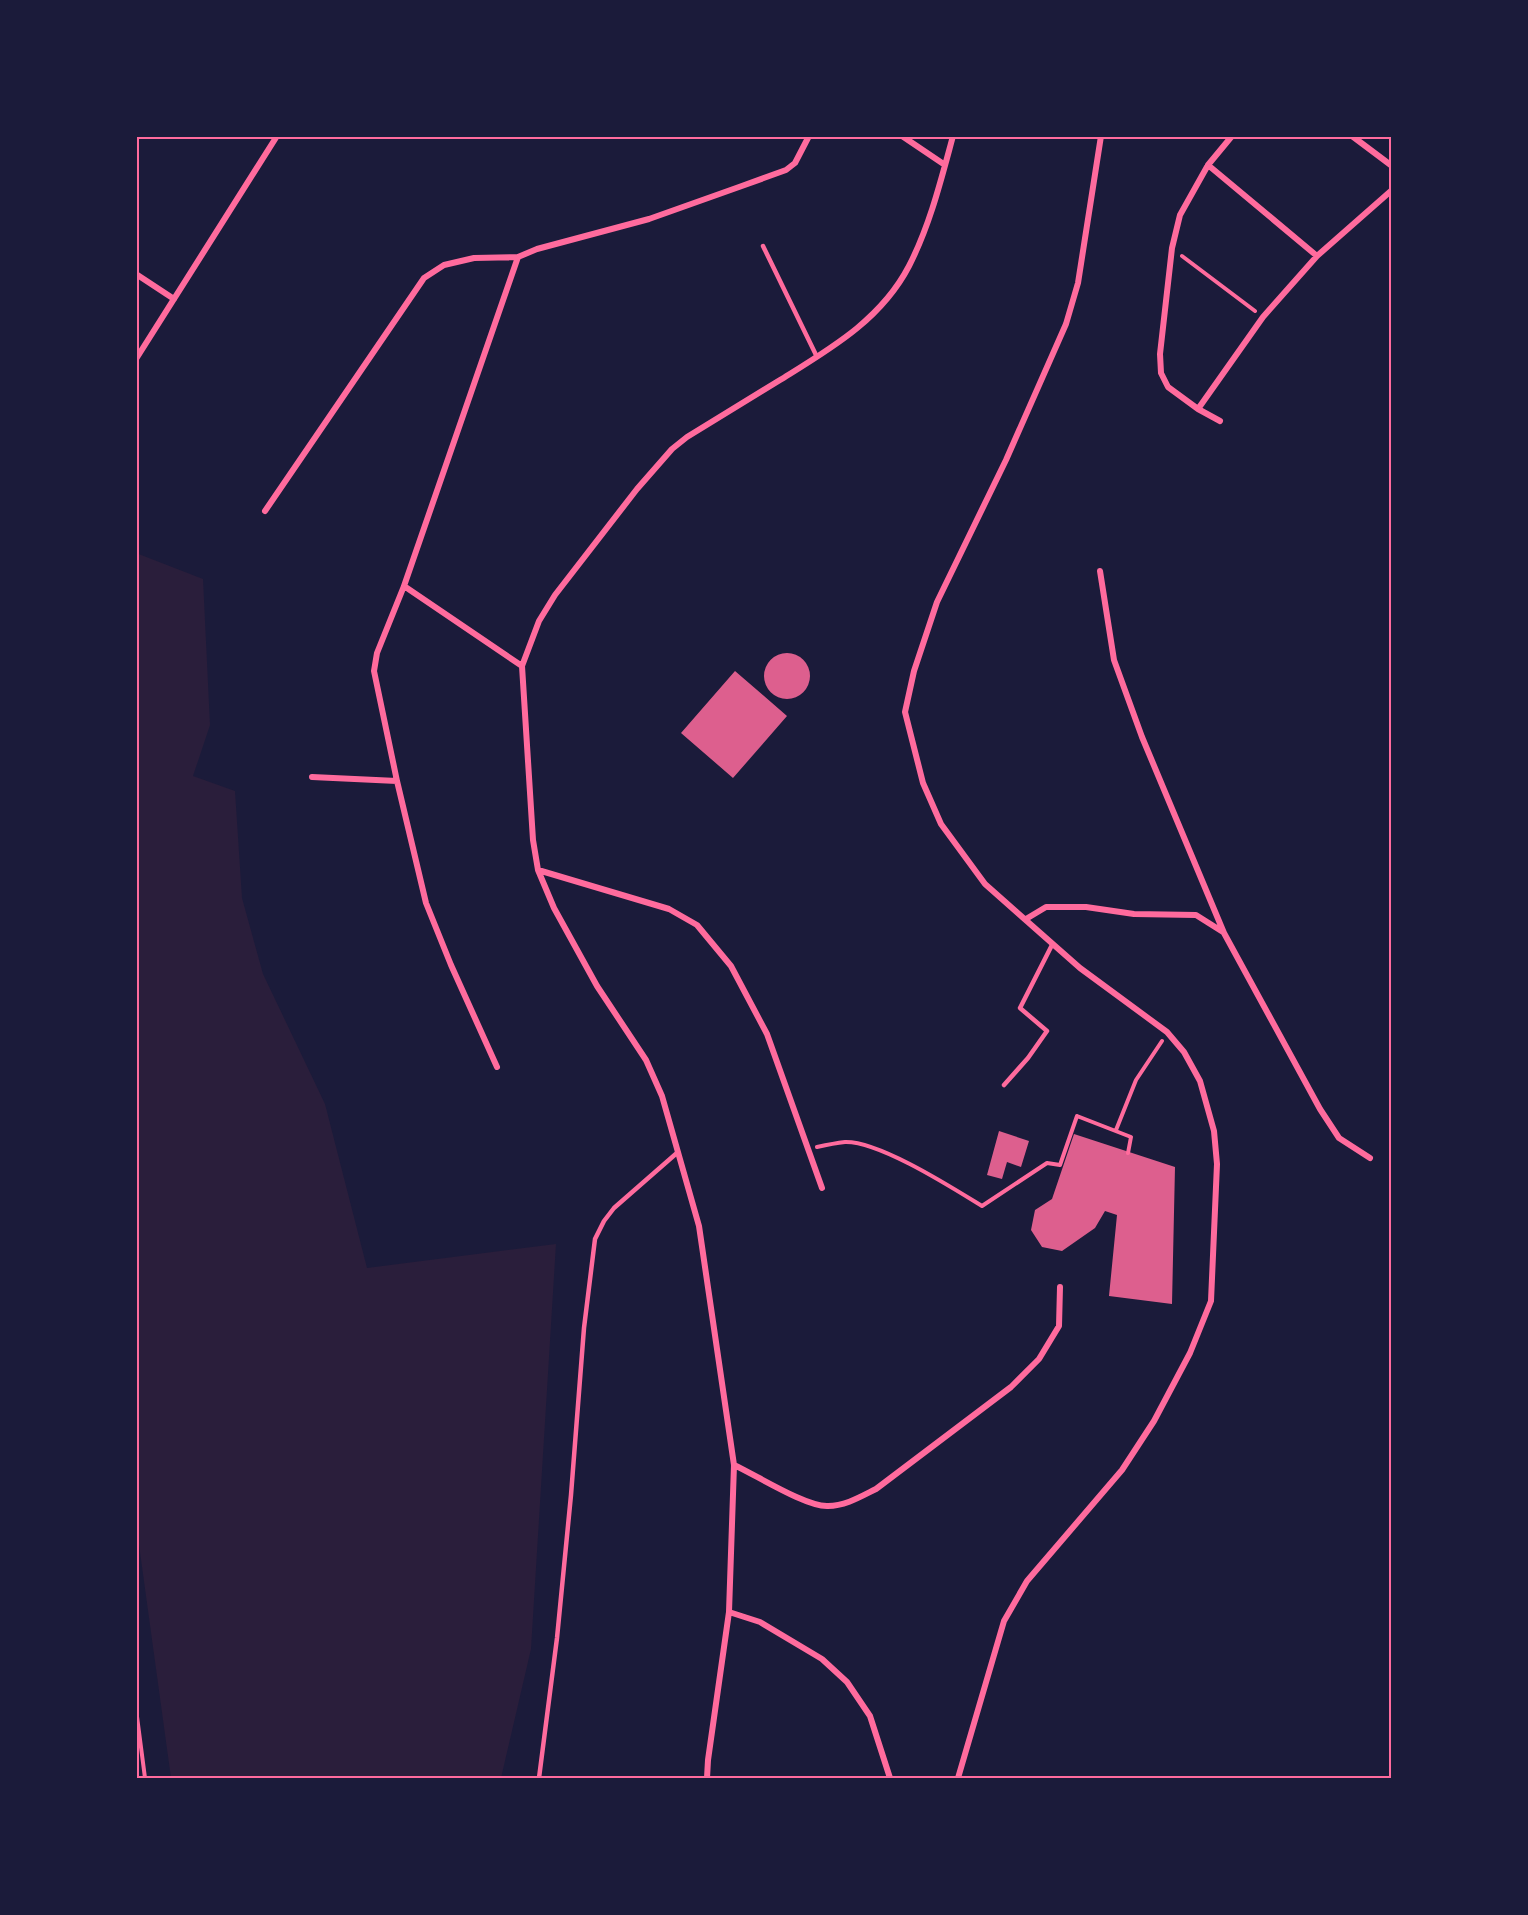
<svg xmlns="http://www.w3.org/2000/svg" width="1528" height="1915" font-family="'Alegreya Sans',sans-serif">
	<rect width="100%" height="100%" fill="#1b1b3a"/>
	<path fill="#2a1e3b" d="M136,553L203,579L210,725L193,776L235,791L242,898L263,974L325,1104L367,1268L556,1244L531,1649L501,1778H171L136,1523Z"/>
	<path fill="#dd5f8e" d="M764 676a23 23 0 1 1 46 0a23 23 0 1 1-46 0Z
		M735,671L787,716L733,778L681,733Z
		M999,1131L1029,1141L1021,1167L1007,1162L1002,1179L987,1175Z
		M1074,1134L1175,1167L1172,1304L1109,1296L1117,1215L1105,1211L1095,1228L1062,1251L1042,1247L1031,1230L1035,1210L1052,1199Z"/>
	<g fill="none" stroke-linecap="round" stroke-linejoin="round">
		<path stroke="#ff6b9d" stroke-width="4" d="M1182,256L1255,311
			M1116,1130L1136,1080L1162,1041
			M817,1147C826,1145 836,1143 845,1142C879,1141 951,1187 982,1206L1047,1163L1060,1165L1077,1116L1131,1137L1128,1153
			M136,1709L145,1778"/>
		<path stroke="#ff6b9d" stroke-width="4.5" d="M763,246L817,357
			M1004,1085L1028,1058L1047,1031L1020,1008L1052,945
			M539,1778L557,1638L571,1495L584,1328L595,1239L604,1221L614,1208L678,1152"/>
		<path stroke="#ff6b9d" stroke-width="6" d="M902,136L945,165
			M1352,136L1392,166
			M1208,165L1317,256
			M136,274L174,299
			M136,359L277,136
			M1198,409L1263,317L1317,256L1392,190
			M1220,421L1198,409L1168,387L1161,373L1160,354L1172,248L1180,215L1208,165L1232,136
			M265,511L424,278L444,265L474,258L518,257L537,249L649,219L739,187L786,170L795,163L809,136
			M1100,571L1114,660L1142,737L1224,933L1320,1109L1339,1138L1370,1158
			M404,586L522,666
			M312,777L397,781
			M538,870L669,909L697,925L731,966L767,1034L822,1188
			M1026,919L1046,907H1086L1134,914L1196,915L1223,932
			M497,1067L451,965L426,903L397,781L374,671L377,653L404,586L518,257
			M734,1465C756,1475 806,1507 828,1506C845,1506 860,1497 876,1489L1011,1387L1039,1359L1059,1326L1060,1287
			M729,1612L760,1622L822,1659L847,1682L870,1716L890,1778
			M707,1778L708,1760L729,1612L734,1465L699,1226L662,1096L646,1060L597,986L554,908L538,870L533,840L522,666L539,621L555,595L637,489L672,449L687,437C718,418 749,399 780,380C830,349 881,320 909,266C930,225 941,180 953,136
			M958,1778L1004,1621L1027,1581L1122,1470L1154,1421L1190,1353L1211,1301L1217,1164L1214,1131L1200,1081L1184,1052L1167,1032L1080,968L985,884L941,824L923,783L905,712L914,671L937,602L1006,460L1066,324L1078,283L1101,136"/>
	</g>
	<rect width="1528" height="1915" fill="none" stroke="#1b1b3a" stroke-width="276"/>
	<rect x="138" y="138" width="1252" height="1639" fill="none" stroke="#ff6b9d" stroke-width="2"/>
</svg>
